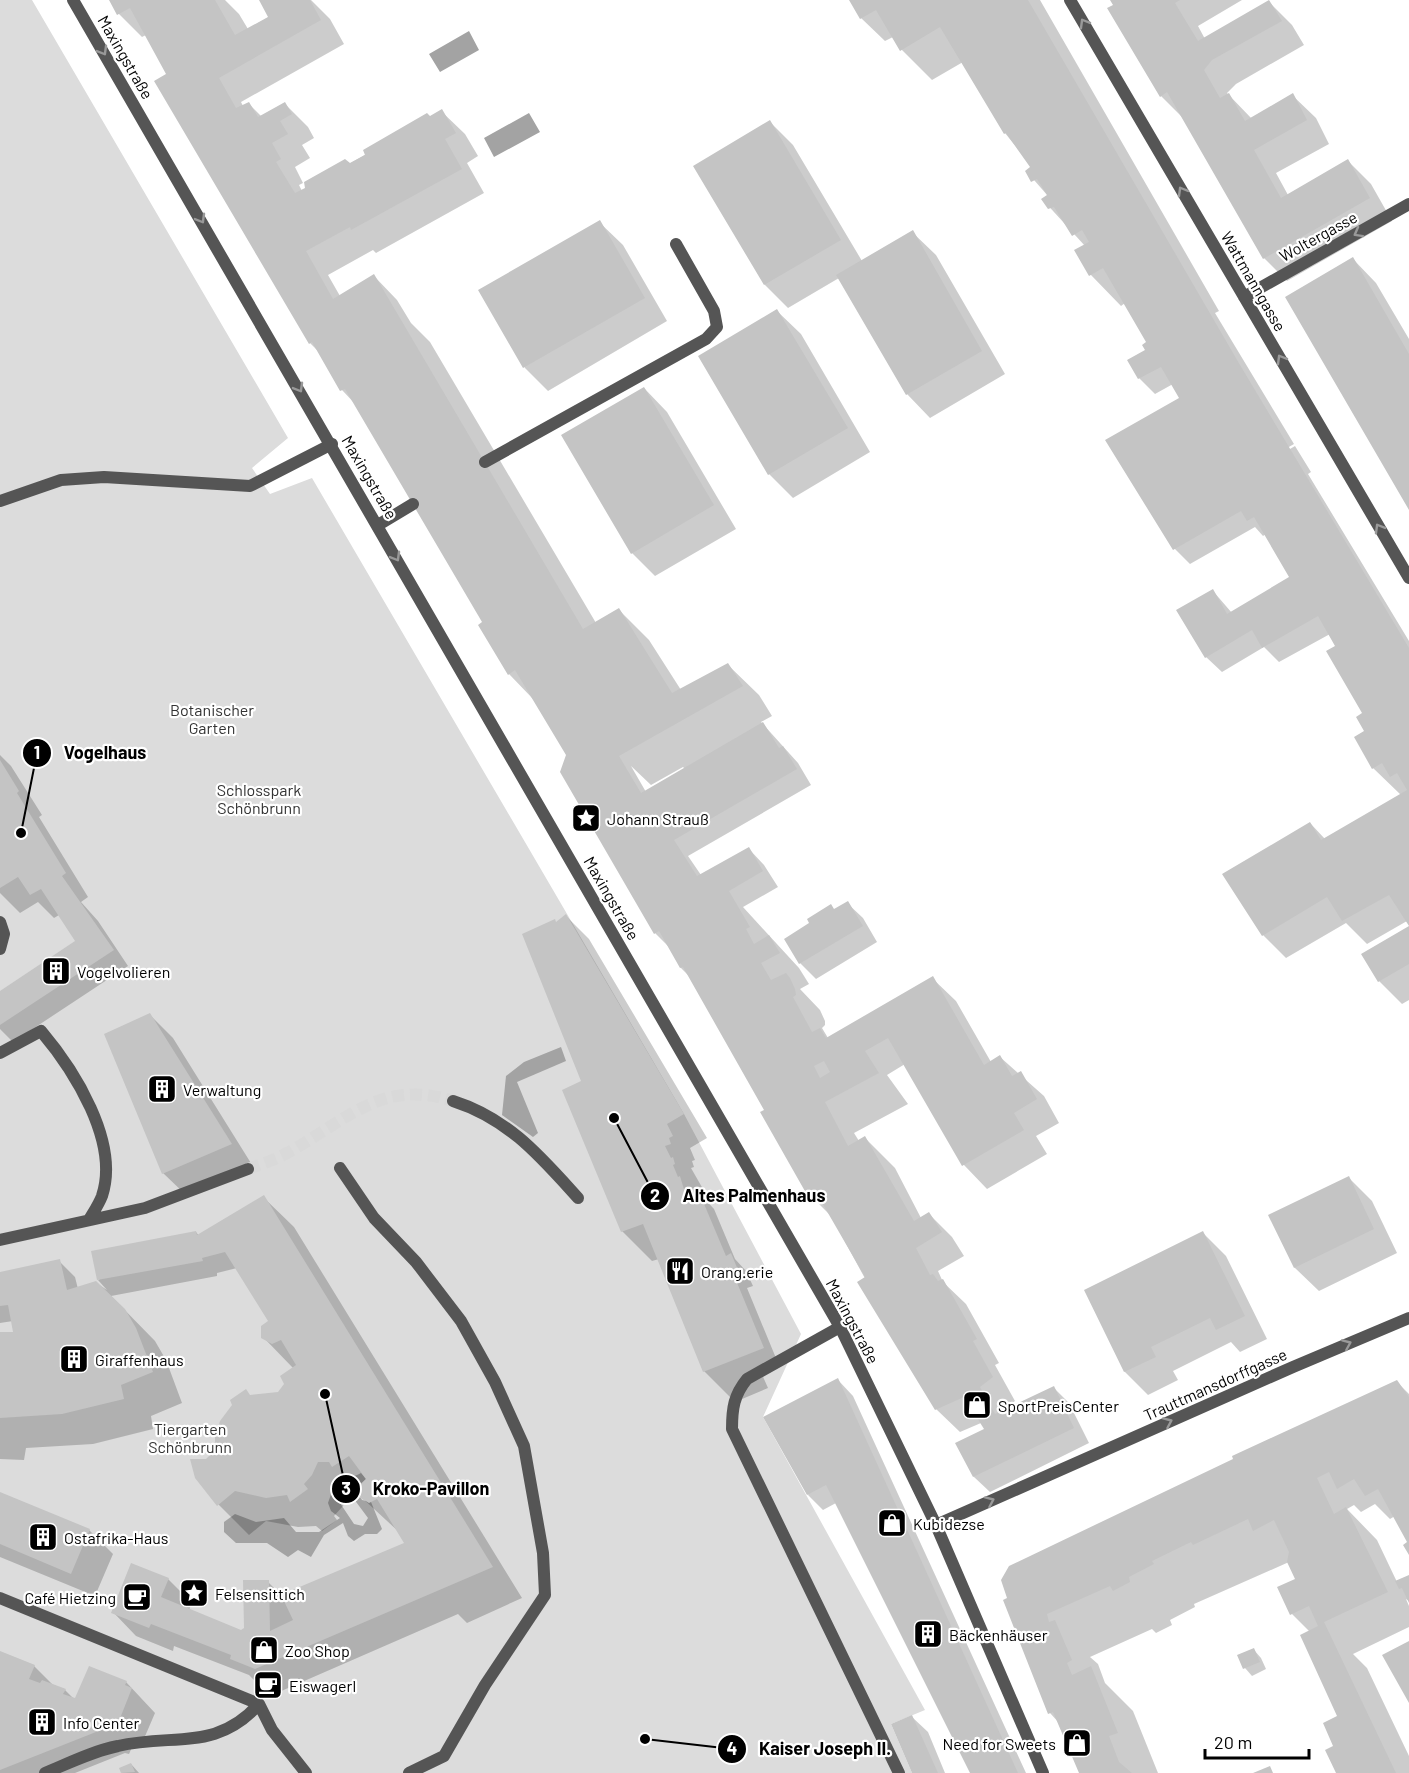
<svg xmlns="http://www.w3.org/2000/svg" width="1409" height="1773" font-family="Barlow,sans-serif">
	<rect width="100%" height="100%" fill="#fff"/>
	<path fill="#dcdcdc" d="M0,0H32L288,438L252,468L270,494L312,478L684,1114L801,1334L763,1417L925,1710L891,1724L912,1773H0Z"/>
	<path fill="#a3a3a3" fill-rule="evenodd" d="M469,31L479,50L440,72L429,54Z
		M529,113L540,132L494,157L484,138Z
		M561,1047L566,1061L517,1082L538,1133L533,1137L502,1115L506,1076L524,1062Z
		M361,1473L366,1479L358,1486L357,1492L362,1500L371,1502L382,1529L377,1534H365L354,1541L348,1536L343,1523L324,1535L311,1557L298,1550L288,1557L267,1543H236L224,1532V1522L235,1514L256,1522L284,1518L296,1532H319L340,1518L331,1511L328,1503C331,1496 334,1480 342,1478C350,1475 353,1478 361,1473ZM348,1491L368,1518L363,1526L354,1524L340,1503L341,1494Z"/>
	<path fill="#0003" fill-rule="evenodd" d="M111,0H225L239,14L248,29L269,17L260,0H311L330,19L344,44L241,102L243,106L248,103L262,117L284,103L308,127L314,138L302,145L310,158L295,167L303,183L299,185L302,191L441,111L465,134L478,156L467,163L484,193L376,253L373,250L328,275L340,296L374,276L397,300L411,323L430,342L596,623L619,610L649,640L681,690L728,665L759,695L772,716L761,722L798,763L811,785L688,856L701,875L749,849L764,865L778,887L743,907L799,968L809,984L800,989L820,1010L825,1021V1025L822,1028L828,1038L932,978L956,1001L991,1062L1000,1057L1044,1096L1059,1123L1036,1136L1047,1154L987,1189L964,1165L905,1064L887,1075L908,1104L854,1133L859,1141L864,1137L895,1168L921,1218L929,1214L952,1237L964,1256L938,1271L943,1282L966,1304L999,1363L995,1365L1015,1401L1003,1410L1054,1388L1069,1403L1089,1443L990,1492L974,1477L957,1444L986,1429L981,1423L960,1432L936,1409L831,1216L807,1192L766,1110L690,977L681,968L669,947L655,933L567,754L534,700L509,674L480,626L484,623L357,406L342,390L319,352L310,343L146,35L142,37L119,14ZM631,766L651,785L683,767L685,769L646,792Z
		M851,0H1040L1219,311L1215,313L1294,444L1163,520V524L1295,446L1311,472L1308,474L1409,641V924L1407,921L1367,944L1346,923L1286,958L1263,935L1224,874L1310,823L1325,839L1401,795L1373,768L1356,737L1366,732L1358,718L1364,713L1328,651L1337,646L1330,634L1279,662L1264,647L1222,672L1206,657L1178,610L1213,591L1232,613L1291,577L1266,534L1263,536L1255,527L1190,564L1175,549L1107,441L1182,399L1173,384L1155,394L1139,378L1129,361L1147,351L1144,345L1148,343L1125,303L1121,306L1091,275L1077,251L1085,246L1043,200L1048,196L1027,172L1032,167L1005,133L963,62L932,80L902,50L893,37L885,41L861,18Z
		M1112,0H1242L1198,26L1205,39L1269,2L1292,25L1304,45L1236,84L1227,93L1252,119L1292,95L1316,118L1329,144L1276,173L1288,195L1348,161L1371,184L1392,221L1287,281L1264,258L1183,118L1161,96Z
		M770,122L793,145L862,261L912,232L936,255L1005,374L930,418L907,394L839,278L788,308L765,285L695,166Z
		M599,222L623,245L667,321L548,391L525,368L480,290Z
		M1353,259L1376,283L1409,339V509Z
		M777,311L801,334L870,452L793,498L769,474Z
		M644,388L667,412L736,529L655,576L632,553Z
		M0,755L11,766L42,815L39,817L88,897L81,902L98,921L128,966L13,1042L0,1029V993L77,942L59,915L54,918L38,902L20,913L0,893Z
		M847,903L863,918L877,942L816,979L800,963L835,910Z
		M566,916L589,939L707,1138L690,1148L695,1160L692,1161L694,1167L691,1168L703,1189L705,1195L702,1196L714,1209L735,1259L746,1271L753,1286L747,1288L778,1363L760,1370L768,1388L735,1402L704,1371L659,1259L652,1261L622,1231L583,1082L556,923Z
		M1409,928V1000L1402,1004L1379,981Z
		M150,1015L173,1038L254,1168L187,1196L163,1173Z
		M1349,1178L1372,1201L1397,1253L1319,1291L1295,1268L1270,1215Z
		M263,1197L294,1227L522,1598L467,1623L458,1614L279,1692L256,1682L249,1675L174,1646L173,1651L136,1636L113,1612L168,1579L192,1603L189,1610L241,1632L245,1629L268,1582L286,1600L409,1551L399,1532L360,1496V1492H349L343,1506L334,1516L337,1520L322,1531L316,1526L298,1527L266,1521L249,1535L219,1505L197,1477L251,1396L279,1394L294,1369L263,1337L271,1321L237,1268L217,1273V1276L111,1296L155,1341L166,1360L182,1403L151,1416L153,1429L93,1444L26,1448L24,1460L0,1459V1334L14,1333L13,1321L0,1323V1273L59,1261L75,1277L78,1289L96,1283L107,1290L98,1280L196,1232L199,1236Z
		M1203,1233L1226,1256L1267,1339L1240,1352L1231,1342L1173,1371L1178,1380L1148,1395L1125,1372L1086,1291Z
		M838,1380L853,1396L1026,1773H972L836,1503L823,1510L808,1495Z
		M1397,1382L1409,1394V1552V1542L1395,1516L1390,1519L1375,1504L1361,1512L1354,1505L1347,1509L1377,1540L1397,1582L1409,1577V1601L1406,1599L1409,1606V1627L1353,1654L1367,1668L1409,1756V1773H1337L1335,1747L1341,1723L1310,1632L1292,1614L1297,1580L1289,1562L1194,1604L1195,1607L1170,1620L1172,1625L1156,1633L1152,1629L1090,1657L1098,1664L1105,1683L1133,1711L1158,1773H1080L1060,1724L1050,1713L1005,1601Z
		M0,1494L89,1530L113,1554L95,1596L0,1557Z
		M1254,1650L1261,1658L1266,1669L1252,1676L1245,1668Z
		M0,1652L34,1666L54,1686L65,1690L76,1701L126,1682L155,1713L140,1748L133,1745L129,1754L125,1753L75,1773H0Z
		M912,1717L928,1732L945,1773H914Z
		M131,1764L139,1773H122L121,1768Z"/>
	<path fill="#c4c4c4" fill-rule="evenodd" d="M109,0H215L235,35L268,17L259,0H310L321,20L219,78L236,108L249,102L258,117L285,102L292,114L280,121L288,134L272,143L281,159L276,162L295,193L305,188L304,182L345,159L350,163L365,155L363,150L427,113L430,116L442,109L456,133L445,139L462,169L351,230L350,227L306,251L333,299L374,274L583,629L619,608L672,693L728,663L743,686L619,756L641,793L763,722L779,748L783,746L797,769L674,840L697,876L749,847L763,871L729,891L750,927L746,929L754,944L769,935L780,953L761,963L771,980L786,973L790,978L795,989L796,995L793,997L812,1032L820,1028L826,1038L933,976L984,1065L1000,1055L1012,1076L1021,1071L1037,1099L1014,1113L1024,1130L962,1166L888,1038L865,1051L879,1073L825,1102L848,1146L865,1136L914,1221L929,1212L942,1232L916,1248L930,1275L933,1274L938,1281L943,1279L977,1339L973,1341L993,1377L980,1387L995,1414L1054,1386L1074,1428L973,1477L955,1443L984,1429L964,1397L935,1410L857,1282L865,1277L817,1194L806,1193L760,1112L764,1110L683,967L680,968L659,931L654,934L560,772L566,755L515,670L508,675L478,625L482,622L345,389L340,391L312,342L309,344L154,81L166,74L130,8L117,15ZM824,1061L830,1072L820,1078L814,1066Z
		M849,0H1028L1240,365L1409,648V964L1378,982L1361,954L1409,926L1389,895L1342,921L1327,897L1262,936L1222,874L1310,822L1321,840L1407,790L1397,773L1390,777L1382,763L1372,769L1354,737L1364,731L1356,717L1362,713L1326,651L1335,646L1318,616L1262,648L1252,630L1205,658L1176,610L1213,589L1227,614L1289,577L1254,517L1247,521L1241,511L1173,550L1105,440L1179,398L1161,367L1138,379L1127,360L1145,350L1142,345L1146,342L1103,268L1089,276L1074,250L1089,242L1082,230L1072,236L1054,207L1048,209L1041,199L1047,195L1037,179L1031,182L1025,171L1030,167L1006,133L1004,134L940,27L900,51L876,10L860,19Z
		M1110,0H1180L1175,3L1198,41L1269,0L1282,21L1212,60L1204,70L1220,98L1229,93L1245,121L1293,93L1307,120L1254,150L1281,198L1348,159L1370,198L1263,259L1167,92L1160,97L1107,8L1113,5Z
		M770,120L841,240L764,285L693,166Z
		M600,220L645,298L523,368L478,290Z
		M913,230L982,351L906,395L836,275Z
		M1353,257L1409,354V510L1285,297Z
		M777,309L848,428L768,475L698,356Z
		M644,387L714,505L631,554L561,435Z
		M0,760L19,791L17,793L66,873L62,876L114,950L0,1025V991L75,941L41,889L30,895L18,877L0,888Z
		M848,901L863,926L799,964L784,939L809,923L807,919L831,904L834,909Z
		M566,914L684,1114L667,1124L673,1136L669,1138L671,1144L665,1146L671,1158L673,1157L675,1164L673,1165L678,1177L680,1176L686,1196L699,1192L726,1256L731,1253L738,1270L733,1273L764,1348L703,1372L643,1224L621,1232L562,1090L581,1081L522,934L555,919L556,922Z
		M150,1013L232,1144L162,1174L104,1034Z
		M1349,1176L1374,1229L1294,1268L1268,1215Z
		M264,1195L493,1567L255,1669L230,1659L231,1655L151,1624L149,1628L111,1613L131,1563L169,1578L161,1597L241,1630L244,1628L243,1580H269L270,1631L293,1620L284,1601L290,1591L404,1543L377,1499L369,1503L359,1497L357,1488L366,1479L349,1456L332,1467L329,1462H318L312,1475L304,1484L308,1489L290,1502L287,1495L266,1498L235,1491L217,1506L195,1478L190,1459H206L215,1450V1437L220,1421L232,1405L230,1400L246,1389L250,1395L278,1392L284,1384L280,1376L296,1365L281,1340L272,1344L261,1338V1326L268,1321L225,1252L202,1258L203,1261L97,1280L91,1251L196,1231L197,1235Z
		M1203,1231L1245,1316L1216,1330L1210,1318L1151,1347L1156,1357L1124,1372L1084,1290Z
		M60,1259L67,1290L96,1281L125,1309L136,1328L153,1372L121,1385L124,1399L62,1414L0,1418V1332H13L8,1305L0,1306V1272Z
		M838,1378L1018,1773H970L826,1485L807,1495L763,1417Z
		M1397,1380L1409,1397V1555L1403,1545L1407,1542L1378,1489L1365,1496L1354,1479L1337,1489L1329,1472L1317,1478L1334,1514L1346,1507L1388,1592L1324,1622L1396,1773H1336L1325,1750L1333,1746L1323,1723L1337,1716L1300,1635L1318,1626L1309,1606L1290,1615L1277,1587L1295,1579L1287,1562L1289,1552L1274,1520L1253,1531L1248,1519L1193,1545L1191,1542L1152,1561L1154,1564L1129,1577L1130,1582L1113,1591L1110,1586L1047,1614L1049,1622L1055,1620L1072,1660L1067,1663L1072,1675L1091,1666L1118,1733L1109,1736L1119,1762L1132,1773H1079L1053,1712L1048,1714L1003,1600L1007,1598L1001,1580L1009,1566L1233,1459L1232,1456Z
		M0,1492L90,1529L71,1574L0,1544Z
		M1409,1575V1603L1402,1588L1399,1589L1395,1581Z
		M1409,1641V1703L1382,1655Z
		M1254,1648L1260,1662L1243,1669L1237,1655Z
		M0,1651L35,1665L29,1679L40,1683L42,1680L66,1689L63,1694L75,1698L89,1666L127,1681L125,1685L132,1688L117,1726L110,1723L106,1731L101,1730L0,1770Z
		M912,1715L938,1773H912L891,1724Z
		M131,1763L135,1772L121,1773L119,1768Z
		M1270,1766L1273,1773H1253Z"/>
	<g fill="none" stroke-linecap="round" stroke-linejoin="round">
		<path stroke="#d9d9d9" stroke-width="12" stroke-dasharray="12 6" stroke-linecap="butt" d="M248,1169C261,1164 275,1160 287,1153C346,1121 381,1078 453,1101"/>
		<path stroke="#555" stroke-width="12" d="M485,462L706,339L717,327L714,311L676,244
			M0,501L61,480L104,477L250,486L332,444
			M378,525L413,504
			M840,1327L747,1379C734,1395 732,1408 732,1429L899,1773"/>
		<path stroke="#555" stroke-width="12" d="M0,922L4,934L0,949
			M0,1053L41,1031C74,1070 120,1142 102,1196C99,1204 93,1213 89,1220
			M453,1101C509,1119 540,1156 578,1198
			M340,1168L374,1218L416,1262L461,1321L495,1382L524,1446L543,1553L545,1595L485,1685L444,1756L409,1773
			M0,1240L145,1208L248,1169
			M0,1598L259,1704L272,1730L306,1773
			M45,1773C69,1763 93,1751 118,1746C174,1733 216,1752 259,1704"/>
		<path stroke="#555" stroke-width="12" d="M1070,0L1409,578
			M1244,297L1409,204
			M936,1525L1293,1367L1409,1318"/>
		<path stroke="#555" stroke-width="12" d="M73,0L840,1327L936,1525L1043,1773"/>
	</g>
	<defs><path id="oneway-chevron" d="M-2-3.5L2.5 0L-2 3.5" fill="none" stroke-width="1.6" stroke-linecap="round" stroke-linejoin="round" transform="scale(1.5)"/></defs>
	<g stroke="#999">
		<use href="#oneway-chevron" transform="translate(1084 23) rotate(-120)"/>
		<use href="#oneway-chevron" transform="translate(103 51) rotate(60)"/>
		<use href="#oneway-chevron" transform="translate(1182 191) rotate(-120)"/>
		<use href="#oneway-chevron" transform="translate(201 219) rotate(60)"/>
		<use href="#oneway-chevron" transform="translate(1358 233) rotate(151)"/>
		<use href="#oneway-chevron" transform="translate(1281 359) rotate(-120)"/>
		<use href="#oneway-chevron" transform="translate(299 388) rotate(60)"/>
		<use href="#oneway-chevron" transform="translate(1379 528) rotate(-120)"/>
		<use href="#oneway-chevron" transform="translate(396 557) rotate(60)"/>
		<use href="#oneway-chevron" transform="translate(1347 1344) rotate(-23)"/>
		<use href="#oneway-chevron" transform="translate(1168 1422) rotate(-24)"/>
		<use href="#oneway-chevron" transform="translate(990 1501) rotate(-24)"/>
	</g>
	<defs>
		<g id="sight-square" transform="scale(1.5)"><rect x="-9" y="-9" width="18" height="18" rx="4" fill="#000" stroke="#fff"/><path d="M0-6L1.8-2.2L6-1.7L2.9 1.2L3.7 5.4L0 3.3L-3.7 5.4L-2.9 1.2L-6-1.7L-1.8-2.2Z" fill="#fff"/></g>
		<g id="building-square" transform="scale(1.5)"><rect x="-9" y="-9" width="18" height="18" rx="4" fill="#000" stroke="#fff"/><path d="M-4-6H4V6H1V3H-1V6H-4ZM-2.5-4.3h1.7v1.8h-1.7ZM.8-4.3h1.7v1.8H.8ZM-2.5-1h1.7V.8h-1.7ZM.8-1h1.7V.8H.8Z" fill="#fff"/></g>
		<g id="restaurant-square" transform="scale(1.5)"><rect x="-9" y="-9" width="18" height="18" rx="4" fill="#000" stroke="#fff"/><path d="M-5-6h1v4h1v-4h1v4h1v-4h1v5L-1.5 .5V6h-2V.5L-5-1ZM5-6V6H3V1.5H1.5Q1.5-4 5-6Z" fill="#fff"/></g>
		<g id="shop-square" transform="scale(1.5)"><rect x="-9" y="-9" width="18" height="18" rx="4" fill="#000" stroke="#fff"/><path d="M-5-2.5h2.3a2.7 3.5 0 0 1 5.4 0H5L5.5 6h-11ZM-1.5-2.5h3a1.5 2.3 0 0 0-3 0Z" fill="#fff"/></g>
		<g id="cafe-square" transform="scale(1.5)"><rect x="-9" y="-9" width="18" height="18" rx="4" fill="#000" stroke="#fff"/><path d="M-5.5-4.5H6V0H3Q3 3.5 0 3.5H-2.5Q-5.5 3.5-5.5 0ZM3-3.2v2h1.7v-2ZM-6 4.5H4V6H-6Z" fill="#fff"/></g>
	</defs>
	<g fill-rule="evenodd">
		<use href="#sight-square" x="586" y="818"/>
		<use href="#building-square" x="56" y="971"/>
		<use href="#building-square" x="162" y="1089"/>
		<use href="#restaurant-square" x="680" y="1271"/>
		<use href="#building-square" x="74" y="1359"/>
		<use href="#shop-square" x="977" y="1405"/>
		<use href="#shop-square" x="892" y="1523"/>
		<use href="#building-square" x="43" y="1537"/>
		<use href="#sight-square" x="194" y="1593"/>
		<use href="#cafe-square" x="137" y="1597"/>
		<use href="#building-square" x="928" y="1634"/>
		<use href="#shop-square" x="264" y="1650"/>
		<use href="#cafe-square" x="268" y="1685"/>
		<use href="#building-square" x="42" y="1722"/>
		<use href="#shop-square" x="1077" y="1743"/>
	</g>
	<g text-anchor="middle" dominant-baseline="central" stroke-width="4.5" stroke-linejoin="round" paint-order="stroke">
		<g font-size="16" fill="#000" stroke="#fff">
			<text transform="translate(126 57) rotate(60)">Maxingstraße</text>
			<text transform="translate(1318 236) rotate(-29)">Woltergasse</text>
			<text transform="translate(1254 281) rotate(60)">Wattmanngasse</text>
			<text transform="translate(370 477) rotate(60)">Maxingstraße</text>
			<text transform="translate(612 898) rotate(60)">Maxingstraße</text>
			<text transform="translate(853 1321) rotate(62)">Maxingstraße</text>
			<text transform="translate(1215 1384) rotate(-24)">Trauttmansdorffgasse</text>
		</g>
		<g font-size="16" fill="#333" stroke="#fff">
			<text x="212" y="709">Botanischer<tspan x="212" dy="18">Garten</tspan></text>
			<text x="259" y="789">Schlosspark<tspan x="259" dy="18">Schönbrunn</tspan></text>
			<text x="190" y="1428">Tiergarten<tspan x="190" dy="18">Schönbrunn</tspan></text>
		</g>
		<g font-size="16" fill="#000" stroke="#fff" text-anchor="start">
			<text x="607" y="818">Johann Strauß</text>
			<text x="77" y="971">Vogelvolieren</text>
			<text x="183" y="1089">Verwaltung</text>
			<text x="701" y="1271">Orang.erie</text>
			<text x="95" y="1359">Giraffenhaus</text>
			<text x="998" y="1405">SportPreisCenter</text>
			<text x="913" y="1523">Kubidezse</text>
			<text x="64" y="1537">Ostafrika-Haus</text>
			<text x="215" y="1593">Felsensittich</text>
			<text x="116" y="1597" text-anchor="end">Café Hietzing</text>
			<text x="949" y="1634">Bäckenhäuser</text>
			<text x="285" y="1650">Zoo Shop</text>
			<text x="289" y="1685">Eiswagerl</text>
			<text x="63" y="1722">Info Center</text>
			<text x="1056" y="1743" text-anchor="end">Need for Sweets</text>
		</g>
	</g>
	<path fill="none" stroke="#000" stroke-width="2" d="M21 833L37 753M614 1118L655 1196M325 1394L346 1489M645 1739L732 1749"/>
	<g fill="#000" stroke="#fff" stroke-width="2">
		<circle cx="21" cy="833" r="6"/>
		<circle cx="614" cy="1118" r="6"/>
		<circle cx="325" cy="1394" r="6"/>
		<circle cx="645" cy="1739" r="6"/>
		<circle cx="37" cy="753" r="15"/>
		<circle cx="655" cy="1196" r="15"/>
		<circle cx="346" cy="1489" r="15"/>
		<circle cx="732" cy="1749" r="15"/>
	</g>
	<g font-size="18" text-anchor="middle" font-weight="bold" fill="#fff">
		<text x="37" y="759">1</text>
		<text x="655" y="1202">2</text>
		<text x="346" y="1495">3</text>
		<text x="732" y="1755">4</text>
	</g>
	<g font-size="18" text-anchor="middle" font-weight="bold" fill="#000" stroke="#fff" stroke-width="4.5" stroke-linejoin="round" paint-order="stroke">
		<text x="105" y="759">Vogelhaus</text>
		<text x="754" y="1202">Altes Palmenhaus</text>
		<text x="431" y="1495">Kroko-Pavillon</text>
		<text x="825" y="1755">Kaiser Joseph II.</text>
	</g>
	<path d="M1205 1749v9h104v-9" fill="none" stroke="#000000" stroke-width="3"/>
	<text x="1214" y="1749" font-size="18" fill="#000000" stroke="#ffffff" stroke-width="4.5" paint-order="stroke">20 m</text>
</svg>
